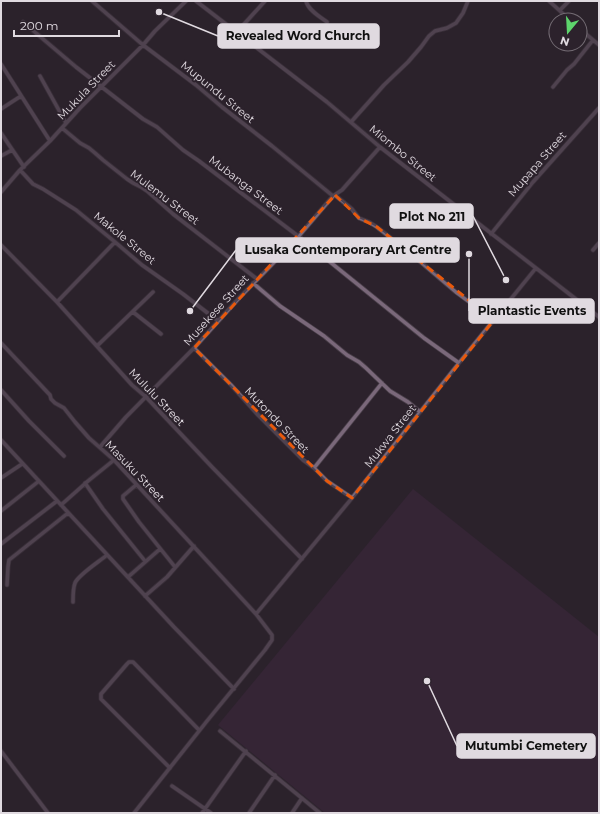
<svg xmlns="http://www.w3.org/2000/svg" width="600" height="814" font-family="Montserrat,sans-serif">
	<rect width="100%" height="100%" fill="#2c222c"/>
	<path fill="#402841" d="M413,489L599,637V813H325L218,725Z"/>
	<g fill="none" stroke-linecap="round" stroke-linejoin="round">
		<g stroke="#493f49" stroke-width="5">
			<path id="minor" d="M92,1L143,45L196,85L222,107L272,146L333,196
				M196,1L327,102L380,147L599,317
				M306,1C308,10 320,17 327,22
				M549,1L570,20
				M560,10L569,1
				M23,22L76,67L143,119L157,127L183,150L199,161L298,236L424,338L459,363
				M580,29L599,45
				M236,33L265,1
				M1,64L50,141
				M40,76L66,123
				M553,87L567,70L574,64L593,40
				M1,109L21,96
				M351,122L384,85L408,62L421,47L429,36L435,31L447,28L456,23L463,13L468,1
				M62,128L80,143L89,148L95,153L103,160L127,179L133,183L141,187L147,191L173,214L257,279
				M1,133L24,167
				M1,156L12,150
				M20,170L33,184L43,189L76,210L115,242L142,265L183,294L218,321
				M1,192L20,170L50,141L80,108L143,45L155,31L186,1
				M335,195L352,209L359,218L369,222L377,227L416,258L456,292L494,320
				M491,234L533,182L599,108
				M1,245L57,302L132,385L146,397L212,467L302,559
				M593,250L599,243
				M253,283L280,306L324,336L347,355L359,362L366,368L390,391L408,402L420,412
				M57,302L115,242
				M133,312L161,334
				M1,343L50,395L51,399L55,403L64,408L75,422L89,438L114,460L256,614L272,635V640L265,650L207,721L134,813
				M97,346L153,292
				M194,348L231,385L258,415L303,460L314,468L327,481L352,498
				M1,390L29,421L64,456
				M1,440L174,627L234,689
				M100,447L126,417L194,348L239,298L291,245L333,196L342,190L380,147
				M314,468L382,383
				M1,478L22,464
				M85,483L103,509L145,561
				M136,485L123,496V499L139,522L175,567
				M61,505L88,481L114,460
				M1,511L39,481
				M1,544L57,501
				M128,577L160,549
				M7,585L8,567L9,560L68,513
				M145,596L167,577L194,546
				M73,602C73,596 73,588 75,583C78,575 100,561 107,555
				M256,614L352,498L459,363L536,268
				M220,731L320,813
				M1,751L48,813
				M170,768L101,699V694L127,664L129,662H133L199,730
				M172,786L211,813
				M202,813L246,751
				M249,813L275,775
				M292,813L302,798"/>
		</g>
		<use href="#minor" stroke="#7a687a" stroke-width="3.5"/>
	</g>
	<path d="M0 0H600V814H0ZM335,195L359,218L377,227L494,320L352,498L327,481L194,348Z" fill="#2c222c" fill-opacity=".55" fill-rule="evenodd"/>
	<path fill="none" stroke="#e8590c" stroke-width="3" stroke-dasharray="8 5" stroke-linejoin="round" d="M335,195L359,218L377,227L494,320L352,498L327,481L194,348Z"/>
	<g text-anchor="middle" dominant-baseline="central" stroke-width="3.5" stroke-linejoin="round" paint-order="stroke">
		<g font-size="11" fill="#e0dae0" stroke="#2c222c">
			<text transform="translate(86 90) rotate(-46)">Mukula Street</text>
			<text transform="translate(218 92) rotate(39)">Mupundu Street</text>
			<text transform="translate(403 153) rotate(39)">Miombo Street</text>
			<text transform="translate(537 164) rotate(-49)">Mupapa Street</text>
			<text transform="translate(246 185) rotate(37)">Mubanga Street</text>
			<text transform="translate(165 197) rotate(37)">Mulemu Street</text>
			<text transform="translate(125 238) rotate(39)">Makole Street</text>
			<text transform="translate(216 310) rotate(-48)">Musekese Street</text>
			<text transform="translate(157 397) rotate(46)">Mululu Street</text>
			<text transform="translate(277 420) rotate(46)">Mutondo Street</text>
			<text transform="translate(390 436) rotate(-52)">Mukwa Street</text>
			<text transform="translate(135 471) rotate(46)">Masuku Street</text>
		</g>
	</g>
	<path fill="none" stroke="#e0dae0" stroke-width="1.5" d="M159 12L218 36M506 280L473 216M190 311L236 250M469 254L469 311M427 681L457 746"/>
	<g fill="#e0dae0" stroke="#2c222c" stroke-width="1.5">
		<circle cx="159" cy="12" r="4"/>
		<circle cx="506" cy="280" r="4"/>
		<circle cx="190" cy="311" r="4"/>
		<circle cx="469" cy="254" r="4"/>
		<circle cx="427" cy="681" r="4"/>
	</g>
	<g fill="#e0dae0" stroke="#e0dae0" stroke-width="1.5">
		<rect x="218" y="24" width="161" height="24" rx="4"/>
		<rect x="390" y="204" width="83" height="24" rx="4"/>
		<rect x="236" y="238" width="223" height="24" rx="4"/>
		<rect x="469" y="299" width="125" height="24" rx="4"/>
		<rect x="457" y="734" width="138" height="24" rx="4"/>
	</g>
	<g font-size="12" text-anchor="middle" font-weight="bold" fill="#111">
		<text x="298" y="40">Revealed Word Church</text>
		<text x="432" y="221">Plot No 211</text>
		<text x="348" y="254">Lusaka Contemporary Art Centre</text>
		<text x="532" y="315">Plantastic Events</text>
		<text x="526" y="750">Mutumbi Cemetery</text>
	</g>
	<rect width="600" height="814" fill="none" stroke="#e0dae0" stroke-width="4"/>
	<g transform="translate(568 32) rotate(198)"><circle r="19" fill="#2c222c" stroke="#746c74"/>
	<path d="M0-3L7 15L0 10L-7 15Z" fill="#5dd56c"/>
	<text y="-6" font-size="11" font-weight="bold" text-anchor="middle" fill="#e0dae0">N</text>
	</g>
	<path d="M14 30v6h105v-6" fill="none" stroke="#e0dae0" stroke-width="2"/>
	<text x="20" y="30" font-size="12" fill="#e0dae0" stroke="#2c222c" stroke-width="3" paint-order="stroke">200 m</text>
</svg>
